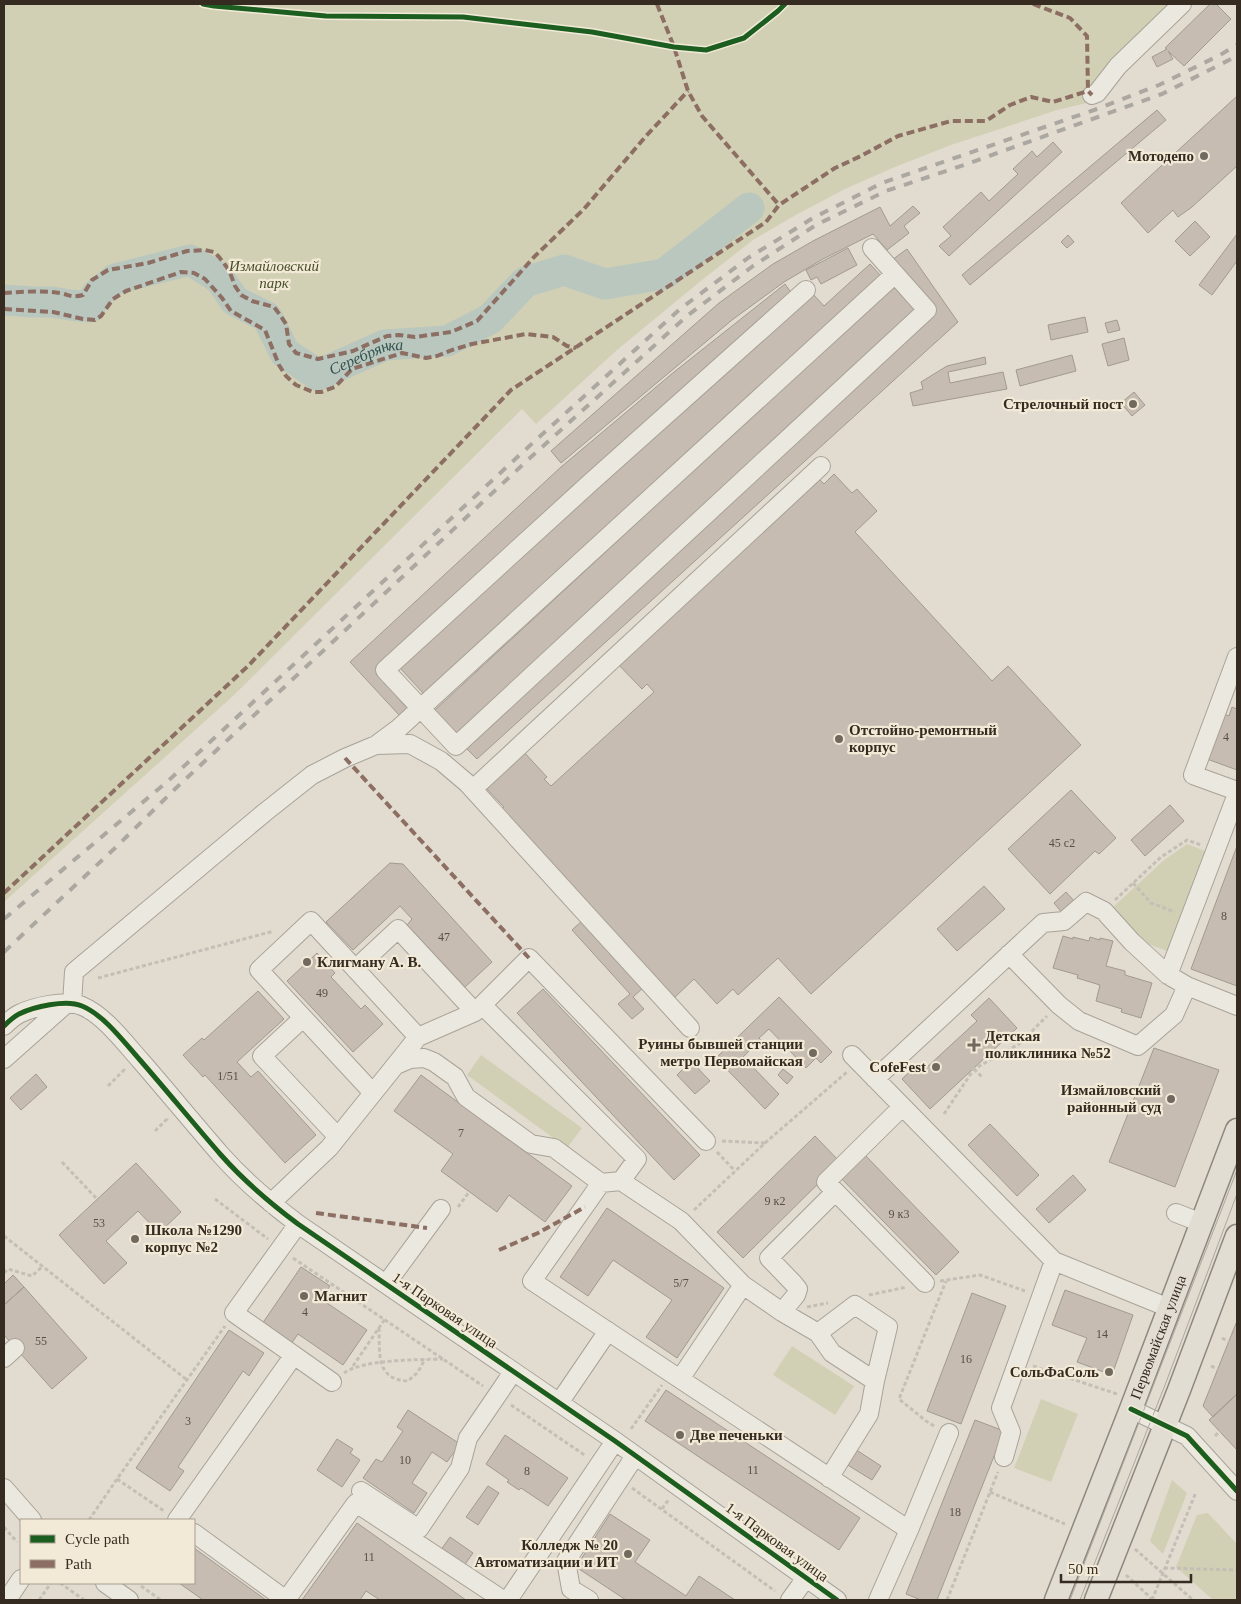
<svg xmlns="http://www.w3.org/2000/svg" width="1241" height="1604" font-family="'Times New Roman',serif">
	<rect width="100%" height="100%" fill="#e2dcd0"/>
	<path fill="#d1d0b4" d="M4,4H1176L1111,67L1087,103L1057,110L951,145L895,167L845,189L794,216L753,240L702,280L617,350L536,424L522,409L233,696L4,902Z
		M1187,844L1210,853L1172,953L1136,939L1110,910L1164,860Z
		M481,1055L582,1128L567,1148L467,1075Z
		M792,1346L854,1386L835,1415L773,1375Z
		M1041,1399L1078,1414L1051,1482L1014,1468Z
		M1172,1480L1187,1493L1163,1554L1150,1541Z
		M1208,1513L1237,1544V1600H1213L1176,1567L1197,1515Z"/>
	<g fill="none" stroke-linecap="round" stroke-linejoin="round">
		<path stroke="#bac7bf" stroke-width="31" id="s1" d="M4,300L33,302H52L70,305L90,307L96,295L115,279L190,260L219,278L235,301L267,317L285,353L318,375L385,345L447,341L490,319L525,282L564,270L605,284L664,274L749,208"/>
	</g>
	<path fill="#c6bcb1" stroke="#a29990" d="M1210,4H1216L1231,19L1184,66L1168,51L1173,59L1157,67L1152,57L1167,49L1165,48Z
		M1237,96V166L1192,207L1178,217L1173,210L1148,233L1121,203Z
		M1157,110L1166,120L970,285L962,275Z
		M1053,142L1062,152L949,256L939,246L951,236L943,227L981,192L989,201L1018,174L1013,169L1032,151L1037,157Z
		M913,206L920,213L904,226L909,233L887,250L873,234L823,259L784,282L732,320L561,463L551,451L719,303L773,264L813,241L880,207L890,226Z
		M1195,221L1210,237L1190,256L1175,241Z
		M1237,234V261L1212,295L1199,285Z
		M1068,235L1074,242L1067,248L1061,242Z
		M848,248L857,265L821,284L817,277L811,280L806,270Z
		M907,249L958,322L477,759L465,747L933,314L892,260Z
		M870,264L881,276L424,694L400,668L811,292L824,306Z
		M897,282L921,308L458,735L435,710Z
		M785,284L794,297L576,483L376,667L400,693L396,696L408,709L400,716L350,662L561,467L674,372Z
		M1085,317L1088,332L1051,340L1048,325Z
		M1117,320L1120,330L1108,333L1105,323Z
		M1124,338L1129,360L1108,366L1102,344Z
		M1072,355L1076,371L1020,386L1016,370Z
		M985,357L986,364L948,372L950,383L1003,372L1007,389L913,406L910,393L923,389L921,382L947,366Z
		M1134,392L1145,405L1132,416L1121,403Z
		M834,474L852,493L857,489L877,511L855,532L992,681L1008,666L1081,745L811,994L778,958L738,995L733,989L717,1004L694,979L674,998L500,810L504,807L484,786L522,750L547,777L544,779L551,786L654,692L647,684L642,689L615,661L816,476L824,484Z
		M1232,707L1237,709V770L1207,759L1224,714L1229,716Z
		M1071,790L1116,838L1099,854L1095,851L1050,894L1008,849Z
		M1170,805L1184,821L1145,856L1131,840Z
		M1237,846V986L1191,969Z
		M390,863L403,864L492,962L465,987L407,925L412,919L400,906L353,950L326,922Z
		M984,886L1005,909L957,951L937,929Z
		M1066,892L1076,903L1063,914L1054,903Z
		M583,920L644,987L633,997L644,1009L632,1019L618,1004L630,994L572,930Z
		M1063,936L1073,939V937L1089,941L1090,937L1100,940V938L1113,941L1106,966L1125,971V975L1152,983L1141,1018L1121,1012L1122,1009L1096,1001L1100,985L1077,978L1078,975L1053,968Z
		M317,953L335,973L331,977L361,1009L365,1005L383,1024L353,1052L287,981Z
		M543,989L700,1155L674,1180L517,1013Z
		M258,991L284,1019L237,1062L251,1077L258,1071L316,1135L285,1163L205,1075L203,1077L183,1055L202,1038L204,1040Z
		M779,997L832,1052L821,1063L816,1058L806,1068L769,1029L759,1038L767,1047L762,1051L756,1044L743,1057L779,1094L765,1109L716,1058Z
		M989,998L1017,1028L930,1109L902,1079L919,1063L925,1069L977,1021L971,1015Z
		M1154,1048L1219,1070L1175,1187L1109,1162Z
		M691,1061L710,1081L695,1094L677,1075Z
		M783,1069L793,1077L787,1084L778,1075Z
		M36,1074L47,1087L21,1110L10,1098Z
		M421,1075L572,1186L545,1222L509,1195L497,1212L441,1171L453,1154L394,1111Z
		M990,1124L1039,1175L1017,1196L968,1145Z
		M815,1136L840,1162L743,1258L717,1232Z
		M862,1152L959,1252L936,1275L833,1170Z
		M136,1163L181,1212L159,1233L138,1211L106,1241L127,1263L104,1284L59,1235Z
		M1073,1175L1086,1190L1049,1223L1036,1209Z
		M607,1208L724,1288L677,1358L646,1337L672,1300L613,1260L588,1296L560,1277Z
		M301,1267L330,1286L321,1299L367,1330L343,1365L298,1334L291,1344L262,1324Z
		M13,1275L24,1287L4,1305V1284Z
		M24,1287L87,1358L52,1389L4,1335V1305Z
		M1065,1290L1133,1315L1112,1375L1077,1362L1087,1338L1052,1325Z
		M972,1293L1006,1306L961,1424L927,1411Z
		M1237,1321V1394L1213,1417L1203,1406Z
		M229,1330L264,1353L249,1376L243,1371L178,1467L184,1471L170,1491L136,1468Z
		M666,1390L860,1518L839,1550L645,1421Z
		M1237,1394V1450L1209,1420Z
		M408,1410L460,1444L447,1462L432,1452L412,1483L427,1493L414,1513L363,1478L376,1459L382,1462L403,1431L397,1427Z
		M975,1420L1004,1431L937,1600H921L906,1594Z
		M505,1435L568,1478L548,1506L521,1488L519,1490L507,1482L509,1480L486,1464Z
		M337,1439L353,1449L350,1453L360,1460L342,1487L317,1470Z
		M855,1449L881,1466L872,1480L846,1464Z
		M488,1486L499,1493L478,1525L466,1517Z
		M610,1514L650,1540L635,1562L686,1596L699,1576L735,1600H626L576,1567Z
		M357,1523L466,1600H380L366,1591L360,1600H302Z
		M450,1537L473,1553L461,1570L438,1554Z
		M194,1548L266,1600H203L179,1583H194Z"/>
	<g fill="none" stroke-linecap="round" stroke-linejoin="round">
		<g stroke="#a8a298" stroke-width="20">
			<path id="minor" d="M1092,95L1097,93L1118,66L1182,4
				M806,290L590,483L385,670L456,746L927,310L872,248
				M1237,657L1193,775L1237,791
				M376,745L410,744L441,761L467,783L690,1028
				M473,789L821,466
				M1237,794L1168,975L1187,986L1237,1006
				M1009,954L1059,1005L1079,1021L1138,1046L1174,1015L1187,986
				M355,969L398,929L475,1012
				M72,1004L74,972L264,813L312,775L345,758L376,745L399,728L895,274
				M482,1005L637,1159L621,1181
				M303,1018L262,1056L338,1137
				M4,1026C8,1022 13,1017 19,1014C33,1007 66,999 82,1006C104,1015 124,1042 140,1060C167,1091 194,1124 221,1155C244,1181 270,1203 298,1224L615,1441L837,1600
				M852,1055L1054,1261L1169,1308
				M4,1059L66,1004
				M396,1065L410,1059L424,1058L434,1062L455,1077L466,1097L531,1144L554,1148L601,1183L621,1181L681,1221L743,1285L680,1379L532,1281L601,1183
				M875,1079L1043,923L1064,921L1086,902L1104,911L1132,942L1168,975
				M373,1093L259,970L311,921L418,1037
				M902,1107L826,1182L925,1283
				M271,1203L329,1148L418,1037L475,1012L529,958L706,1141
				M1176,1213L1202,1223
				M298,1224L234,1313L332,1382
				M386,1284L441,1209
				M743,1285L782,1312L796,1295L798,1289L794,1284L769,1258L835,1192
				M782,1312L818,1333L855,1305L888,1327L875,1381
				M818,1333L832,1353L875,1381L869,1414L829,1478
				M4,1358L15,1348
				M680,1379L909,1530
				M559,1403L608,1331
				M1131,1409L1187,1436L1237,1491
				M1004,1457L1011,1432L1001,1408L1054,1261
				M4,1488L32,1520
				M361,1491L419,1529L460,1468L468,1438L513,1372
				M177,1520L294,1355
				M194,1533L286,1600
				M105,1583L129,1600
				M7,1600L21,1579
				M286,1600L356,1503L503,1600
				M508,1600L615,1441
				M589,1600L571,1589L566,1561L635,1456
				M790,1600L806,1578
				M878,1600L909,1530L949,1433"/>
		</g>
		<g stroke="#8e877f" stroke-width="25">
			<g id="major">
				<path id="s2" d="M1056,1600L1131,1409L1237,1130"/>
				<path d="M1096,1600L1179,1390L1237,1236"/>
			</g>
		</g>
		<path stroke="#c3bfb7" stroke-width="3" stroke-dasharray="4 2.5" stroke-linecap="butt" d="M1133,883L1151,903L1175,912
			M1115,900L1161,857L1187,840L1201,845
			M98,978L274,931
			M974,1069L983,1078
			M108,1086L124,1070L125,1072
			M944,1114L974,1069L1019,1044L1047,1016
			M155,1131L167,1119L166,1118
			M722,1141L765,1143
			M717,1152L735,1171
			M62,1162L97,1199
			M215,1199L268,1239
			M458,1207L469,1192
			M694,1210L765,1143L847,1072
			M4,1236L187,1380
			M293,1258L483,1386
			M4,1273L8,1269L32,1276L43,1266
			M940,1281L980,1275L1025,1291
			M869,1295L907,1287
			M807,1307L828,1303
			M379,1328C380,1352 375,1380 408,1381L418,1372L425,1359
			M1222,1338L1229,1342
			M353,1366L385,1319
			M1033,1366L1117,1394
			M1211,1366L1218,1369
			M344,1373C364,1359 418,1360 443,1359
			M511,1405L586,1456
			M934,1426L926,1421L899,1399L946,1281
			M631,1429L662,1385
			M1215,1436L1220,1431
			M117,1479L164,1511
			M632,1488L775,1591
			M990,1492L1065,1524
			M662,1509L669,1499
			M89,1520L117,1479L225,1326
			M4,1527L17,1542
			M1135,1549L1193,1600
			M1164,1568L1237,1570
			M1126,1575L1153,1600
			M60,1583L84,1600
			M141,1586L161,1600
			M39,1600L51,1583
			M947,1600L998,1472
			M1152,1600L1196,1492"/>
		<use href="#minor" stroke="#ebe8e0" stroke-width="18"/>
		<use href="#major" stroke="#e2ddd3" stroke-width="22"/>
		<path stroke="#aba7a1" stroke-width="1" d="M1070,1600L1237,1170
			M1080,1600L1165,1385L1237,1194"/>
		<path stroke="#aba7a1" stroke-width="4" stroke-dasharray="9 9" stroke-linecap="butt" d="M4,919L168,781L525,450L680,309L748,258L813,218L882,183L1097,109L1159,85L1220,55L1237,45
			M4,952L114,849L176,788L531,457L687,316L753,266L816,225L886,191L964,165L1162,94L1237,56"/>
		<path stroke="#8d6e63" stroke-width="4" stroke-dasharray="8 4" stroke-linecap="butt" d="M657,4L674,47L688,91L702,116L779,205
			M1033,4L1070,18L1087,36L1088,91L1092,95
			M4,293C22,292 41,290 60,293C70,295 71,298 83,295L92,280L108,270L148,263L187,251L205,250L214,252L219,257L229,270L235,286L241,295L252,301L274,307L280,315L286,324L289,344L296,353L318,359L353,351L387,336L399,335L415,337L451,332L477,321L534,257L584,209L646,136L688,91
			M4,309L53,312L83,319L95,320L101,316L113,299L126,291L181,272L194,273L205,279L222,298L231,311L265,330L279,365L286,376L296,385L313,392H321L335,387L352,369L402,353L426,358L437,356L452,350L472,344L526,334L553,337L567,346L576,348
			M345,758L529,958
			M4,893L248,666L511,390L766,222L779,205L835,168L861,156L898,136L951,121H986L1010,105L1031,97L1053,102L1088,91
			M316,1213L427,1228
			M499,1250L538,1233L585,1207"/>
		<g stroke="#f2ead7" stroke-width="8">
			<path id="cycleway" d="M203,4L214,6L326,16L463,17L592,32L674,47L706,50L744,38L778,11L785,4
				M4,1026C8,1022 13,1017 19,1014C33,1007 66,999 82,1006C104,1015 124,1042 140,1060C167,1091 194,1124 221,1155C244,1181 270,1203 298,1224L615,1441L837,1600
				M1131,1409L1187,1436L1237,1491"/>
		</g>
		<use href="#cycleway" stroke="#1b5e20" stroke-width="5"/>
	</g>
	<g fill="#72695e" stroke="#f2ead7" stroke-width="2">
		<circle cx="1204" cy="156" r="5"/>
		<circle cx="1133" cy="404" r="5"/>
		<circle cx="839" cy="739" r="5"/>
		<circle cx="307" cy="962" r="5"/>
		<path d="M971.5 1037.5h5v5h5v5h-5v5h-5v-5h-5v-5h5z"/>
		<circle cx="813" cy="1053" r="5"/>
		<circle cx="936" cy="1067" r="5"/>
		<circle cx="1171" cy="1099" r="5"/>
		<circle cx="135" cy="1239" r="5"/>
		<circle cx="304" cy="1296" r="5"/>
		<circle cx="1109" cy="1372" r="5"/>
		<circle cx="680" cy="1435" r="5"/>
		<circle cx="628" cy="1554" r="5"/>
	</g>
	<g text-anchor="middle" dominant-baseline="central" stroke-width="4.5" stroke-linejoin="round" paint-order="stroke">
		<g font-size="12" fill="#5a4f45">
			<text x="1226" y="737">4</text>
			<text x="1062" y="843">45 с2</text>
			<text x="1224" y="916">8</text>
			<text x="444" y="937">47</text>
			<text x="322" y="993">49</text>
			<text x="228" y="1076">1/51</text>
			<text x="461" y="1133">7</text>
			<text x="775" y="1201">9 к2</text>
			<text x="899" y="1214">9 к3</text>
			<text x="99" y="1223">53</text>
			<text x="681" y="1283">5/7</text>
			<text x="305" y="1312">4</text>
			<text x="1102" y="1334">14</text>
			<text x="41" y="1341">55</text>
			<text x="966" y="1359">16</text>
			<text x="188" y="1421">3</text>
			<text x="405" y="1460">10</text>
			<text x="753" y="1470">11</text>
			<text x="527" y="1471">8</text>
			<text x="955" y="1512">18</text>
			<text x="369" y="1557">11</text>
		</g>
		<g font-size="15" font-weight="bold" fill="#362b21" stroke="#f2ead7" text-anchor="end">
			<text x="1194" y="156">Мотодепо</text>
			<text x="1123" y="404">Стрелочный пост</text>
			<text x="849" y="730" text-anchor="start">Отстойно-ремонтный<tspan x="849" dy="17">корпус</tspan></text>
			<text x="317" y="962" text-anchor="start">Клигману А. В.</text>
			<text x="985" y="1036" text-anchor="start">Детская<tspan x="985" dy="17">поликлиника №52</tspan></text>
			<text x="803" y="1044">Руины бывшей станции<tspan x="803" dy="17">метро Первомайская</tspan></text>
			<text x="926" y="1067">CofeFest</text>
			<text x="1161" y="1090">Измайловский<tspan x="1161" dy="17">районный суд</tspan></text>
			<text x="145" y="1230" text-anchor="start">Школа №1290<tspan x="145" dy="17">корпус №2</tspan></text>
			<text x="314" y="1296" text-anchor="start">Магнит</text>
			<text x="1099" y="1372">СольФаСоль</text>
			<text x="690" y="1435" text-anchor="start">Две печеньки</text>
			<text x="618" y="1545">Колледж № 20<tspan x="618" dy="17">Автоматизации и ИТ</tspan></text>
		</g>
		<g font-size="15" font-style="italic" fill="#47502a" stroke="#f2ead7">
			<text x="274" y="266">Измайловский<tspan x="274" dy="17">парк</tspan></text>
		</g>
		<g font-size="15" fill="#362b21" stroke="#f2ead7">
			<text transform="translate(445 1310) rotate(34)">1-я Парковая улица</text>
			<text stroke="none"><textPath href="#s2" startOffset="282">Первомайская улица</textPath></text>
			<text transform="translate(777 1542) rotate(36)">1-я Парковая улица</text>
		</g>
		<g font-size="16" font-style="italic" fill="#325451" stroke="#f2ead7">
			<text stroke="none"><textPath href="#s1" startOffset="432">Серебрянка</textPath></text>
		</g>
	</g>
	<rect width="1241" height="1604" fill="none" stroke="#362b21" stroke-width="10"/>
	<rect x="20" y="1519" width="175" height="65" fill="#f2ead7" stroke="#a79e8e"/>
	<rect x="30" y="1535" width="25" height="8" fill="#1b5e20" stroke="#a79e8e"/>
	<text x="65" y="1544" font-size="15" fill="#362b21">Cycle path</text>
	<rect x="30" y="1560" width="25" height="8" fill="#8d6e63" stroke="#a79e8e"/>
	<text x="65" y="1569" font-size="15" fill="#362b21">Path</text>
	<path d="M1061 1574v8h130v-8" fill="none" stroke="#362b21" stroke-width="2.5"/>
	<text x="1068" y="1574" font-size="15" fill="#362b21" stroke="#f2ead7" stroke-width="4" paint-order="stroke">50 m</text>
</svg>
